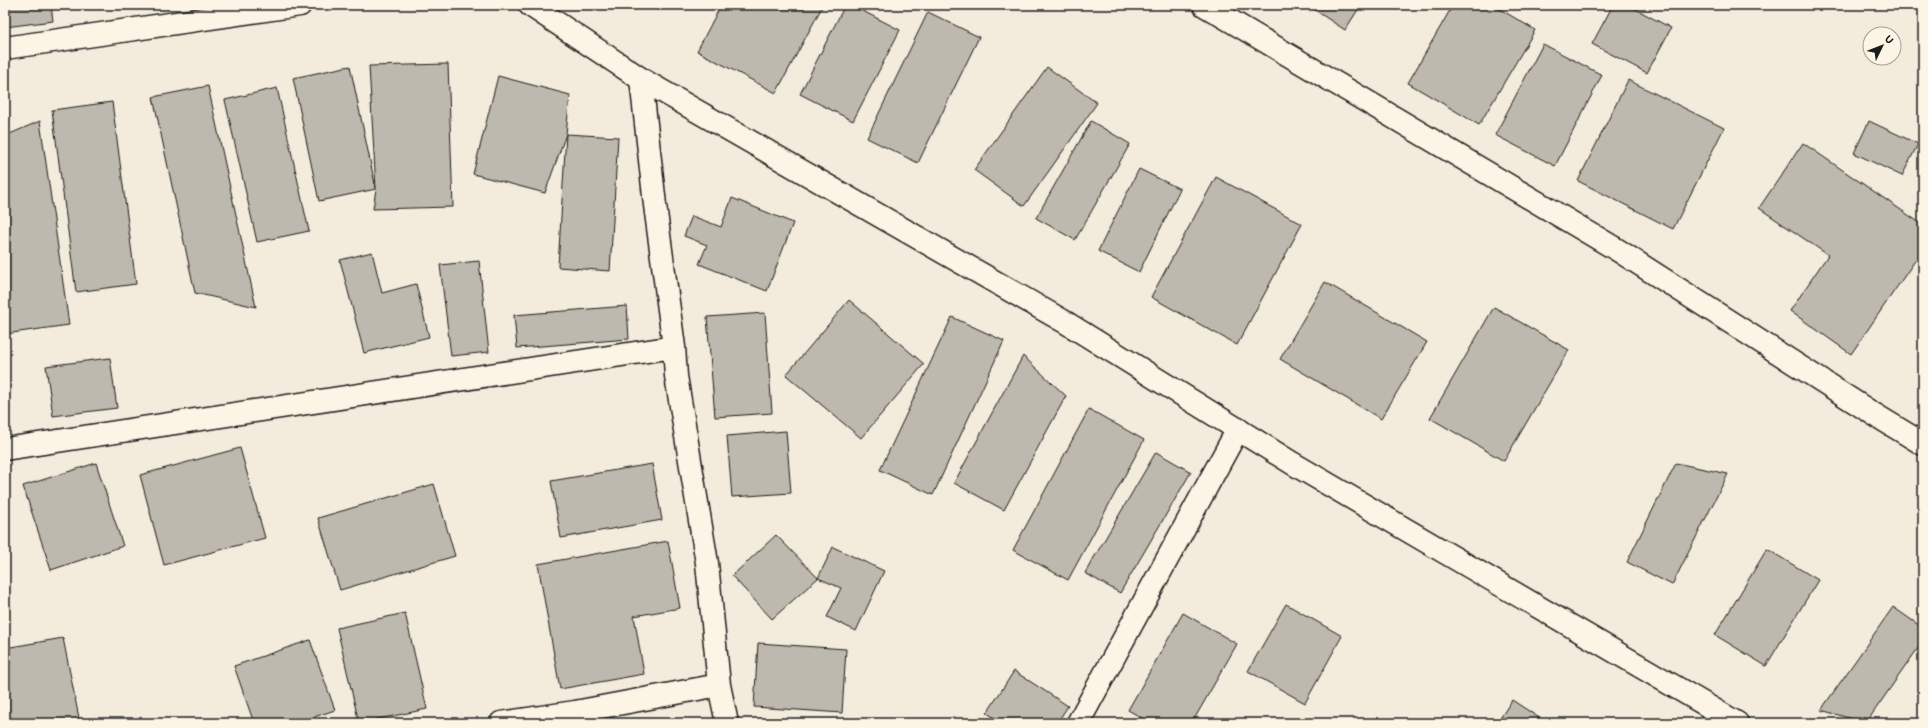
<svg xmlns="http://www.w3.org/2000/svg" width="1928" height="728" font-family="Itim,sans-serif">
	<rect width="100%" height="100%" fill="#f3ecdd"/>
	<filter id="ink" filterUnits="userSpaceOnUse"><feTurbulence type="fractalNoise" baseFrequency=".025" numOctaves="2"/><feDisplacementMap in="SourceGraphic" scale="8" xChannelSelector="R" yChannelSelector="G"/><feConvolveMatrix kernelMatrix="1 2 1 2 8 2 1 2 1" color-interpolation-filters="sRGB"/></filter>
	<g filter="url(#ink)">
		<path fill="#beb9ae" stroke="#1c1c1c" d="M5,5H51L53,21L5,27Z
			M721,5H823L776,93L697,51Z
			M845,5H851L900,30L853,121L800,94Z
			M1307,5H1361L1345,30Z
			M1453,5H1493L1535,30L1479,125L1408,83Z
			M1613,5H1628L1671,28L1647,73L1592,44Z
			M928,12L979,37L918,163L867,138Z
			M1543,44L1602,75L1555,166L1495,135Z
			M448,64L453,207L373,209L376,189L369,66Z
			M350,66L376,189L319,201L293,78Z
			M1047,67L1097,103L1024,206L974,170Z
			M498,76L570,95L566,134L545,193L473,174Z
			M1628,80L1724,128L1673,229L1578,181Z
			M208,86L256,307L195,293L153,97Z
			M277,88L309,231L257,242L225,100Z
			M112,102L136,284L76,292L52,110Z
			M40,121L69,325L5,334V136Z
			M1091,121L1130,144L1075,240L1036,218Z
			M1869,121L1918,144L1902,176L1854,153Z
			M566,134L618,137L610,271L558,267Z
			M1803,143L1923,225V249L1851,354L1790,311L1828,255L1759,208Z
			M1139,169L1180,189L1139,272L1098,251Z
			M1216,177L1302,224L1237,345L1151,297Z
			M732,198L793,223L767,291L699,264L707,245L684,236L692,216L721,227Z
			M372,252L382,293L416,284L429,337L364,353L340,260Z
			M479,261L489,352L451,356L440,265Z
			M1325,282L1427,342L1381,419L1280,359Z
			M849,300L924,364L861,438L786,375Z
			M627,306L629,339L517,348L514,315Z
			M1494,307L1569,350L1504,461L1430,418Z
			M765,313L772,413L715,417L707,317Z
			M952,317L1004,341L933,495L880,470Z
			M1023,356L1066,396L1004,510L954,483Z
			M110,358L117,408L53,416L46,366Z
			M1089,409L1144,440L1068,580L1013,550Z
			M786,431L791,493L732,497L727,436Z
			M240,448L265,538L164,565L140,475Z
			M1156,452L1191,472L1120,593L1085,573Z
			M96,463L123,546L51,570L23,486Z
			M1676,463L1728,474L1672,585L1627,562Z
			M652,464L662,520L561,538L551,481Z
			M434,484L455,556L340,590L318,518Z
			M776,535L818,578L772,619L732,576Z
			M668,541L680,608L634,616L644,674L560,689L538,564Z
			M833,547L884,571L856,631L827,617L841,588L818,578Z
			M1767,549L1818,580L1766,666L1715,635Z
			M1286,604L1342,636L1305,703L1248,671Z
			M1893,607L1923,628V641L1866,723L1821,710Z
			M405,613L427,709L359,723L337,628Z
			M1183,613L1237,644L1192,723H1151L1128,710Z
			M63,638L80,723H5V648Z
			M310,640L335,710L296,723H254L234,666Z
			M758,643L846,649L842,713L754,707Z
			M1014,671L1068,706L1057,723H1003L987,713Z
			M1512,700L1547,723H1497Z"/>
		<g fill="none" stroke-linecap="round" stroke-linejoin="round">
			<g stroke="#1c1c1c" stroke-width="25">
				<path id="street" d="M1204,5L1616,249L1872,413L1923,444
					M641,79L655,205L674,347L676,376L707,563L719,685L727,723
					M5,449L674,347
					M501,723L575,712L719,685
					M1078,723L1238,429"/>
			</g>
			<g stroke="#1c1c1c" stroke-width="25">
				<path id="secondary" d="M530,5L641,79L1065,322L1292,463L1737,723
					M5,48L300,5"/>
			</g>
			<use href="#street" stroke="#fcf5e5" stroke-width="22"/>
			<use href="#secondary" stroke="#fcf5e5" stroke-width="22"/>
		</g>
	</g>
	<rect width="1928" height="728" fill="none" stroke="#fcf5e5" stroke-width="20"/>
	<rect x="10" y="10" width="1908" height="708" fill="none" stroke="#1c1c1c" stroke-width="1.5" filter="url(#ink)"/>
	<g transform="translate(1882 46) rotate(47)"><circle r="19" fill="#fcf5e5" stroke="#a29e95"/>
	<path d="M0-3L7 15L0 10L-7 15Z" fill="#1c1c1c"/>
	<text y="-6" font-size="11" font-weight="bold" text-anchor="middle" fill="#1c1c1c">U</text>
	</g>
</svg>
